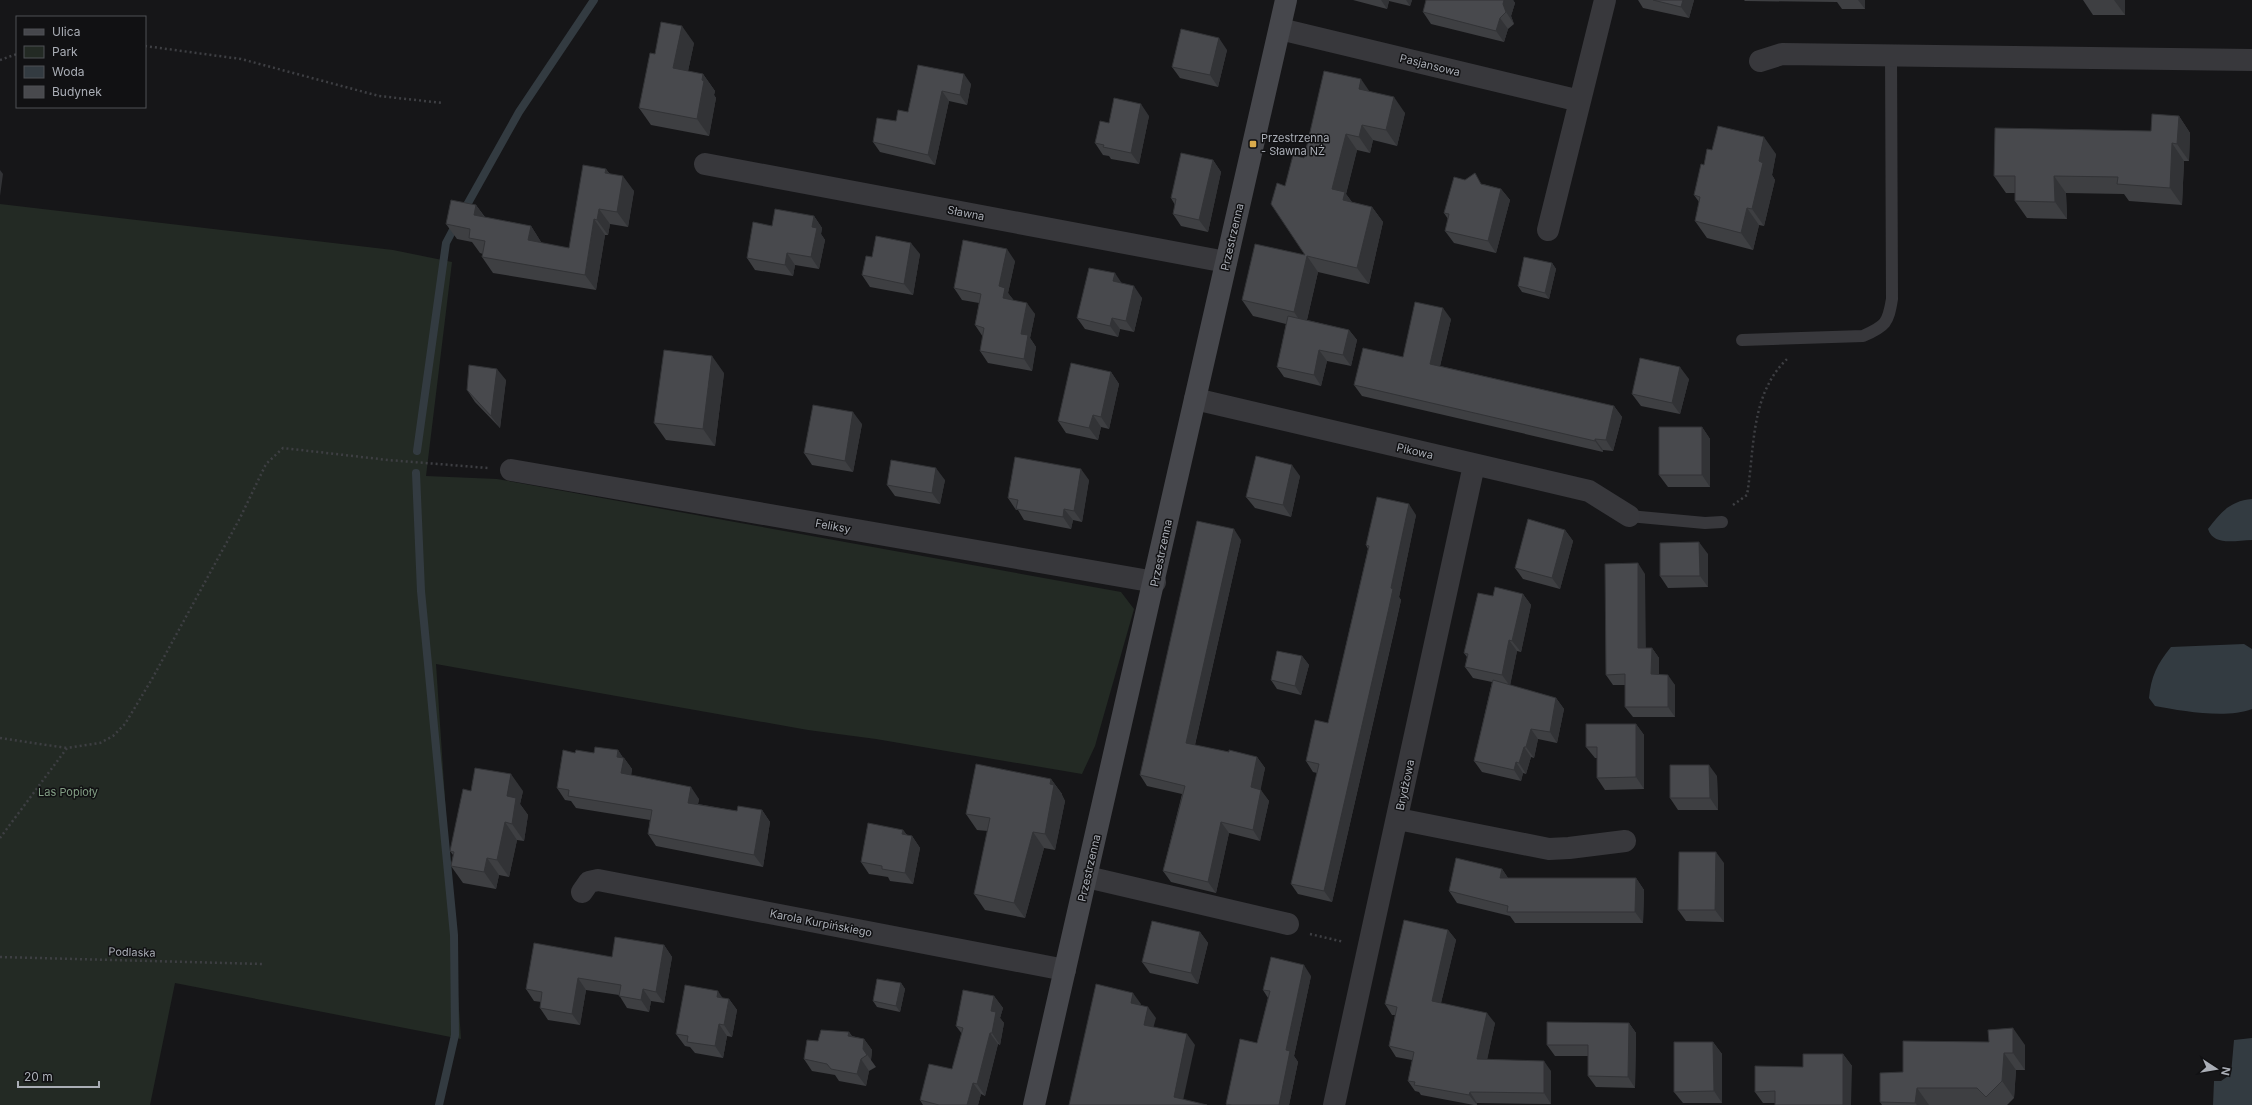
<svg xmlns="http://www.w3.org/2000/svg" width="2252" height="1105" font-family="Inter,sans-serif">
	<rect width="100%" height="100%" fill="#161618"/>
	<path fill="#232a24" d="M0,204L393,250L452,262L426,476L497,479L1121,592L1134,609L1095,746L1082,774L876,739L808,730L436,664L461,1039L175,983L150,1105H0Z"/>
	<path fill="#333b41" d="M2252,499V540C2236,540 2214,547 2208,529C2221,512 2230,501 2252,499Z
		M2244,644L2252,649V709C2226,719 2182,711 2155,706L2149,698C2151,677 2157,664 2171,647Z
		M2252,1038V1105H2213L2214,1081H2221L2231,1074L2234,1040Z"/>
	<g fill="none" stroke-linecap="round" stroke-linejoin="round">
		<path stroke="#333b41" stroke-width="8" d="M463,212L519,112L594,0
			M417,451L446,243L456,224
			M416,473L421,591L454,935L455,1035L439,1105"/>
		<path stroke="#3e3f43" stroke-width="2.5" stroke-dasharray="2 3" stroke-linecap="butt" d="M145,46L241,59L379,96L443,103
			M0,60L17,54
			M1733,505L1747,495C1755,447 1750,395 1787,359
			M0,738L67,748
			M0,838L67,748L100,743L113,736L125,724L152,679L240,518L266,464L283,448L388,460L488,468
			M1310,934L1344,942
			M0,957L263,964"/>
		<path stroke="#38383c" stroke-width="12" d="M1742,340L1863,336C1886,326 1888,323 1892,299L1891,54
			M1629,516L1705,523L1722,522"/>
		<path stroke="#38383c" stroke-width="22" d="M1280,29L1580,101
			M1760,61L1782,54L2252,60
			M705,164L1226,262
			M1548,230L1605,0
			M1195,399L1589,491L1629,516
			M511,470L1155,582
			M1398,819L1549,849L1569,848L1625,841
			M1087,877L1288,924
			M582,892L589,882L598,880L1065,970
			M1334,1105L1474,465"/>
		<path stroke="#46474c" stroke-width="22" d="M1034,1105L1286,0"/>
	</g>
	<path fill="#3e3f42" d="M1353,0H1412L1410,6L1389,1L1387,9Z
		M1426,0H1513L1515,3L1511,16L1514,24L1508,29L1504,42L1431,24L1423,12Z
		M1638,0H1694L1689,18L1643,8Z
		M1744,0H1865V9H1842L1837,2L1745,1Z
		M2083,0H2125V15H2093Z
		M694,43L688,71L703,74L715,91L714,95L716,98L709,136L651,125L639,108L655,54Z
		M1227,50L1218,87L1180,78L1172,67Z
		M918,65L971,84L967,105L949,101L935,165L880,152L873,142L896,121L908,112Z
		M1369,92L1405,113L1397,146L1373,140L1370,153L1357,150L1346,194L1352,202L1372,207L1383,222L1369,284L1318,272L1307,320L1349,330L1357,340L1351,366L1327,361L1321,386L1284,377L1277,367L1286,324L1253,316L1242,300L1305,255L1285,186L1304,158Z
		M1149,116L1139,164L1111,159L1109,156L1103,155L1095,143Z
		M2179,116L2190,133L2189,161H2184L2182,205L2129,201L2124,194L2066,193L2067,219L2027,218L2015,201V193H2006L1994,176L2151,131Z
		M1712,150L1776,154L1772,175L1775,180L1764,226L1759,225L1753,250L1707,238L1695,221L1699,202L1694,195L1704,165Z
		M1213,160L1221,172L1208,232L1181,226L1173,214L1175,205L1171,198Z
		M606,169L609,173L634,191L628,227L610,224L608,235H605L596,290L493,273L482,257L483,254L480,253L472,242L457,239L446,224L476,205L485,217L531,226L541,242V243L569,248Z
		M1483,184L1501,189L1510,200L1496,253L1454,243L1445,231L1448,219L1444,213Z
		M814,216L822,228L821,234L825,240L819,269L795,265L793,276L755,270L747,258L772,226Z
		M920,254L913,295L870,287L862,275L872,257Z
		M1015,261L1008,293L1013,300L1035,314L1030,338L1036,347L1032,371L988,363L980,351L983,337L975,325L979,303L962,300L954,288Z
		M1552,263L1556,269L1549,299L1522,292L1518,286Z
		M1121,283L1142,298L1134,332L1120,329L1118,337L1085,329L1077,318Z
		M1451,319L1440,366L1614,406L1622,417L1613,451L1603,450V452L1362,396L1354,385L1403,357Z
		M1111,372L1119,384L1109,429L1101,427L1098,440L1066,433L1058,421Z
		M724,373L715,446L666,440L654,423Z
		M1689,379L1680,414L1641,406L1632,394Z
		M506,380L500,428L475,402L467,390Z
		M862,424L853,472L812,465L804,453Z
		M1702,427L1710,439V487H1668L1659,475Z
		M1300,476L1291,517L1255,508L1246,497Z
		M945,480L940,504L895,496L887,485Z
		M1089,480L1082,522L1073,520L1071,529L1024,520L1018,510H1016L1008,498Z
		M1416,515L1399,597L1401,600L1396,623L1332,902L1298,894L1291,884L1317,773L1313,772L1306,761L1328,723L1368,549L1366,545Z
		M1565,530L1573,541L1560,589L1523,579L1515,568Z
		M1241,540L1195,745L1229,752L1257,757L1265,768L1260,790L1269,801L1260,841L1229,833L1216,893L1171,882L1163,871L1182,794L1147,786L1140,775Z
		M1708,554V587L1668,588L1660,576Z
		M1645,574V648H1652L1659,658V674L1675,685V717H1633L1625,707V685H1613L1606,675Z
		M1523,594L1531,605L1521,652L1517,651L1510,685L1556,698L1564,709L1557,743L1538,739L1534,758L1531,757L1526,774L1523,773L1521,781L1482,772L1474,761L1492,682L1473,678L1465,667L1467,657L1464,653L1493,596Z
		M1302,656L1309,665L1301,695L1277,689L1271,680Z
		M1636,724L1644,735V789L1605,790L1597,778V758H1595L1586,747Z
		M618,750L623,758H624L632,769L631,775L699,799L698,804L737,811L762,810L770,822L763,867L656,846L648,834L650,820L576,808L571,801L565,800L557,788L594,753Z
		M1717,776L1718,810H1678L1670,798Z
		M1051,779L1062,794V795L1065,801L1055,850L1044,848L1025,918L985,910L974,894L988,831L977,830L966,814Z
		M523,791L520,804L528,815L524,841L517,840L509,877L499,875L496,889L463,883L451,866L453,855L450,851Z
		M903,830L907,835L912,836L920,848L913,884L890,881L888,877L869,874L861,862Z
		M1724,863V922L1686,921L1678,910Z
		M1502,869L1508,878H1636L1644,890L1643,923H1515L1510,916L1457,903L1449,891Z
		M1448,930L1456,940L1441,1003L1495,1023L1487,1059L1551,1071V1104L1477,1103V1105H1474L1421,1095L1419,1092L1415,1091L1408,1081L1412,1060L1396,1057L1389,1046L1395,1015H1392L1385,1004Z
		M1200,932L1208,943L1198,984L1150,973L1142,962Z
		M664,945L672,957L664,1003L651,1001L649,1012L627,1008L619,995L586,990L580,1025L548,1020L540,1008L541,1002L534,1001L526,989L612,957Z
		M1311,976L1294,1056L1298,1062L1289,1105H1227L1226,1104L1257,1043L1268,998L1263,990Z
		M901,983L905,989L900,1012L877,1007L873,1001Z
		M994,996L1003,1008L1000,1018L1004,1023L1000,1045L998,1044L985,1096L981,1094L978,1105H923L920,1100L952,1069L962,1034L956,1026Z
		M723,998L729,999L737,1010L732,1037L727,1036L723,1058L695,1053L690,1047L685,1046L676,1034Z
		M1629,1023L1636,1033L1635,1088L1596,1087L1588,1076V1056H1555L1547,1045Z
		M849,1032L852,1036L864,1039L872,1050L871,1060L876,1067L869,1071L866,1086L839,1081L835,1075L812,1071L804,1059L818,1041Z
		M1713,1042L1722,1054V1103H1683L1674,1092Z
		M2025,1045V1070H2016L2014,1098L2007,1105H1882L1880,1102L1903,1072Z
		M1843,1054L1852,1066L1775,1103H1763L1755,1092L1803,1067Z"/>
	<path fill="#323336" d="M1381,0H1389V1L1387,9Z
		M1406,0H1412L1410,6Z
		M1504,0H1513L1515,3L1511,16L1514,24L1506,12L1503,4Z
		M1683,0H1694L1689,18L1681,7Z
		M1858,0H1865V9Z
		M2114,0H2125V15Z
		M1500,18L1508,29L1504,42L1496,31Z
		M682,26L694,43L685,85L673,68Z
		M1219,38L1227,50L1218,87L1210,75Z
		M703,74L715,91L714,95L716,98L709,136L697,119Z
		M964,74L971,84L967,105L960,95Z
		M1361,79L1372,95L1359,89Z
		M942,91L949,101L935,165L928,155Z
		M1394,97L1405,113L1397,146L1386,130Z
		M1141,104L1149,116L1139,164L1131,153Z
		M2179,116L2190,133L2189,161L2177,144Z
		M1362,125L1373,140L1370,153L1359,137Z
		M1346,134L1357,150L1346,194L1356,208L1354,216L1332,189Z
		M1764,137L1776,154L1772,175L1775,180L1764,226L1752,209L1759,161Z
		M2172,143L2184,161L2182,205L2170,188Z
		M1213,160L1221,172L1208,232L1199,220Z
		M606,169L617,184L605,173Z
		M0,170L3,174L0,196Z
		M623,176L634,191L628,227L617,212Z
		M2054,176L2066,193L2067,219L2055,202Z
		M1501,189L1510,200L1496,253L1488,241Z
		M476,205L487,221L474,215Z
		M1372,207L1383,222L1369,284L1357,268Z
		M1747,208L1759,225L1753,250L1741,233Z
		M599,209L610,224L608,235L597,220Z
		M814,216L822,228L821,234L825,240L819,269L811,257L812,227Z
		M594,219L605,235L596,290L585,275Z
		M531,226L541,242L539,256L528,240Z
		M911,243L920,254L913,295L904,284Z
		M1007,249L1015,261L1008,293L1013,299L1011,310L1003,298L999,286Z
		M787,253L795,265L793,276L785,265Z
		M1307,256L1318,272L1305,328L1294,312Z
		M1552,263L1556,269L1549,299L1545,293Z
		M1115,273L1123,285L1113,281Z
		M1134,286L1142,298L1134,332L1126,321Z
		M1027,303L1035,314L1030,338L1036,347L1032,371L1024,359L1021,334Z
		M1443,308L1451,319L1438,375L1430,364Z
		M1112,318L1120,329L1118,337L1110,326Z
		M1349,330L1357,340L1351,366L1343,355Z
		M1319,350L1327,361L1321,386L1314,375Z
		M712,356L724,373L715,446L703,429Z
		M1680,367L1689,379L1680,414L1672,403Z
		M497,369L506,380L500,428L491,416Z
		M1111,372L1119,384L1109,429L1101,417Z
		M1614,406L1622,417L1613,451L1606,440Z
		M853,412L862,424L853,472L845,461Z
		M1093,415L1101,427L1098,440L1089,428Z
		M1702,427L1710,439V487L1702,475Z
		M1595,439L1603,450V452L1595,441Z
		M1292,465L1300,476L1291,517L1283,505Z
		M936,468L945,480L940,504L932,493Z
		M1081,469L1089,480L1082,522L1074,511Z
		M1409,504L1416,515L1399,597L1401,600L1332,902L1324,891Z
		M1064,509L1073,520L1071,529L1063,517Z
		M1234,529L1241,540L1193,753L1186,743Z
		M1565,530L1573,541L1560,589L1552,578Z
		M1699,542L1708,554V587L1700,576Z
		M1638,563L1645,574L1646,658L1638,648Z
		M1523,594L1531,605L1521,652L1512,641Z
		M1509,640L1517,651L1510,686L1502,675Z
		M1652,648L1659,658V684L1651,674Z
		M1302,656L1309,665L1301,695L1295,686Z
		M1668,675L1675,685V717L1668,707Z
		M1556,698L1564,709L1557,743L1550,732Z
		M1636,724L1644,735V789L1636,777Z
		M1531,729L1538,739L1534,758L1526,747Z
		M1524,747L1531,757L1526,774L1519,763Z
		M618,750L624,759V758L632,769L630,784L621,773L617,757Z
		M1257,757L1265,768L1259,798L1251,787Z
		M1516,762L1523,773L1521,781L1514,770Z
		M1709,765L1717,776L1718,810L1710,798Z
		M511,774L523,791L520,804L528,815L524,841L512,824L507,796Z
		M1051,779L1062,794V795L1065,801L1055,850L1045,834L1050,784Z
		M691,787L699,799L696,814L688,803Z
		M1261,790L1269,801L1260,841L1253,830Z
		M762,810L770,822L763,867L754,855Z
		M505,822L517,840L509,877L497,860Z
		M1221,822L1229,833L1216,893L1208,882Z
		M903,830L911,840L912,836L920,848L913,884L905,873L902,834Z
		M1033,832L1044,848L1025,918L1014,903Z
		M1716,852L1724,863V922L1715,910Z
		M487,858L499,875L496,889L484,872Z
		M1502,869L1510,881L1500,878Z
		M1636,878L1644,890L1643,923L1635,912Z
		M1448,930L1456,940L1439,1011L1432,1001Z
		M1200,932L1208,943L1198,984L1191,973Z
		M664,945L672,957L664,1003L656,992Z
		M1304,965L1311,976L1294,1056L1298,1062L1289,1105H1279L1286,1050Z
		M578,978L586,990L580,1025L572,1014Z
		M901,983L905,989L900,1012L896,1006Z
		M643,989L651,1001L649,1012L641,1000Z
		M718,991L726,1003L717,997Z
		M1133,993L1141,1004L1138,1014L1131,1003Z
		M994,996L1003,1008L1000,1018L1004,1023L1000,1045L992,1033L991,1011Z
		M729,999L737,1010L732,1037L724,1025Z
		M1148,1007L1156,1018L1151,1036L1144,1025Z
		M1487,1013L1495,1023L1485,1070L1477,1059Z
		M1629,1023L1636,1033L1635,1088L1628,1077Z
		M719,1024L727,1036L723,1058L715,1046Z
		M2013,1028L2025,1045V1070L2013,1053Z
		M849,1032L857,1044L848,1036Z
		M990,1033L998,1044L985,1096L977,1084Z
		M1187,1034L1195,1045L1182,1105L1174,1097Z
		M864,1039L872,1050L871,1060L863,1049Z
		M1713,1042L1722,1054V1103L1714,1091Z
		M2004,1053L2016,1070L2014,1098L2002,1081Z
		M1843,1054L1852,1066L1851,1105H1843Z
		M861,1059L869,1071L866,1086L857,1074Z
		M1544,1061L1551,1071V1104L1544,1093Z
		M973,1083L981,1094L978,1105H967Z
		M1917,1088L1929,1105H1917L1915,1103Z
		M1470,1092L1477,1103V1105L1469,1095Z"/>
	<path fill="#48494d" stroke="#323336" d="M1426,0H1504L1503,4L1506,12L1500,18L1496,31L1423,12Z
		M1653,0H1683L1681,7Z
		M661,22L682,26L673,68L703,74L702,80L704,81L697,119L639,108L650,53L655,54Z
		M1181,29L1219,38L1210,75L1172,67Z
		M918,65L964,74L960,95L942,91L928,155L873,142L877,118L896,121L898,110L908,112Z
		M1324,71L1361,79L1359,89L1394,97L1386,130L1362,125L1359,137L1346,134L1332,189L1345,192L1343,200L1372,207L1357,268L1307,256L1294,312L1242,300L1255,244L1305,255L1271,204L1277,183L1285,186L1293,155L1304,158Z
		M1114,98L1141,104L1131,153L1103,147L1104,145L1095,143L1100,121L1109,123Z
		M2152,114L2179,116L2177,144L2172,143L2170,188L2117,184L2118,177L2054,176L2055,202L2015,201V176H1994L1995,128L2151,131Z
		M1718,126L1764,137L1759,161L1763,163L1752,209L1747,208L1741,233L1695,221L1700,197L1694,195L1701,164L1704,165L1707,149L1712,150Z
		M1181,153L1213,160L1199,220L1173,214L1176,199L1171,198Z
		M583,165L606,169L605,173L623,176L617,212L599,209L597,220L594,219L585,275L482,257L485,241L469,238L470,229L446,224L451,200L476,205L474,215L531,226L528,240L569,248Z
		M1475,173L1481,184L1501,189L1488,241L1445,231L1449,214L1444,213L1454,177L1465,180Z
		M775,209L814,216L812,227L817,228L811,257L787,253L785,265L747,258L753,222L772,226Z
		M876,236L911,243L904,284L862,275L866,256L872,257Z
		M963,240L1007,249L999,286L1005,288L1003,298L1027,303L1021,334L1028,335L1024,359L980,351L984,328L975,325L981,294L954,288Z
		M1524,257L1552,263L1545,293L1518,286Z
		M1089,268L1115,273L1113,281L1134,286L1126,321L1112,318L1110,326L1077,318Z
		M1415,302L1443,308L1430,364L1614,406L1606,440L1595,439V441L1354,385L1363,348L1403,357Z
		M1288,316L1349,330L1343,355L1319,350L1314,375L1277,367Z
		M664,350L712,356L703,429L654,423Z
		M1640,358L1680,367L1672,403L1632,394Z
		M1071,363L1111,372L1101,417L1093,415L1089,428L1058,421Z
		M469,365L497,369L491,416L467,390Z
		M813,405L853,412L845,461L804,453Z
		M1659,427H1702V475H1659Z
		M1256,456L1292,465L1283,505L1246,497Z
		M1015,457L1081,469L1074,511L1064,509L1063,517L1016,509L1018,500L1008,498Z
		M891,460L936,468L932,493L887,485Z
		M1377,497L1409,504L1391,588L1393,589L1388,612L1324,891L1291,884L1319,764L1306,761L1315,720L1328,723L1369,546L1366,545Z
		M1528,519L1565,530L1552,578L1515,568Z
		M1197,521L1234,529L1186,743L1229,752V750L1257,757L1251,787L1261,790L1253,830L1221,822L1208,882L1163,871L1185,786L1140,775Z
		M1699,542L1700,576H1660V543Z
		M1638,563V648H1652L1651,674L1668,675V707H1625V674L1606,675L1605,564Z
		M1495,587L1523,594L1512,641L1509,640L1502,675L1465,667L1468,654L1464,653L1478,593L1493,596Z
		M1277,651L1302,656L1295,686L1271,680Z
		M1493,680L1556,698L1550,732L1531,729L1526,747H1524L1519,763L1516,762L1514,770L1474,761Z
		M1586,724H1636V777L1597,778V747H1586Z
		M595,747L618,750L617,757L624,758L621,773L691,787L688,803L737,811L738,806L762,810L754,855L648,834L652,810L568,796L569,790L557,788L563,750L575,753L576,750L594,753Z
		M976,764L1051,779L1050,784L1054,785L1045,834L1033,832L1014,903L974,894L990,818L966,814Z
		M1670,765H1709L1710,798H1670Z
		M475,768L511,774L507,796L516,798L512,824L505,822L497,860L487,858L484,872L451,866L454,852L450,851L463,789L471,791Z
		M868,823L903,830L902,834L912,836L905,873L882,869V866L861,862Z
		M1679,852H1716L1715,910H1678Z
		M1456,858L1502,869L1500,878H1636L1635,912H1507L1508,906L1449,891Z
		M1404,920L1448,930L1432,1001L1487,1013L1477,1059L1544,1061V1093L1470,1092L1469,1095L1414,1085L1415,1082L1408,1081L1414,1052L1389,1046L1397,1007L1385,1004Z
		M1152,921L1200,932L1191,973L1142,962Z
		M615,937L664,945L656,992L643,989L641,1000L619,996L621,985L578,978L572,1014L540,1008L542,992L526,989L534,943L612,957Z
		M1271,957L1304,965L1286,1050L1290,1051L1279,1105H1232L1226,1104L1240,1039L1257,1043L1270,991L1263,990Z
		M877,979L901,983L896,1006L873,1001Z
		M1096,984L1133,993L1131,1003L1148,1007L1144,1025L1187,1034L1174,1097L1207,1105H1069Z
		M685,985L718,991L717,997L729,999L724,1025L719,1024L715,1046L687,1042L688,1036L676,1034Z
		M963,990L994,996L991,1011L996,1012L992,1033H990L977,1084L973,1083L967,1105H939L920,1100L929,1064L952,1069L963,1028L956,1026Z
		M1547,1022L1629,1023L1628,1077L1588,1076V1045H1547Z
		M2013,1028V1053H2004L2002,1081L1986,1097L1977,1088H1917L1915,1103L1880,1102V1073L1903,1072V1041L1989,1042L1988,1030Z
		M821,1030L849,1032L848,1036L864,1039L863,1049L867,1055L861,1059L857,1074L831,1069L827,1064L804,1059L807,1040L818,1041Z
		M1674,1042H1713L1714,1091L1674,1092Z
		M1803,1054H1843V1105H1775V1091L1755,1092V1066L1803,1067Z"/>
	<rect fill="#daab4c" stroke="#111113" stroke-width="1.5" x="1249" y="140" width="8" height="8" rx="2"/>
	<g text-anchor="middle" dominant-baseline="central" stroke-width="3" stroke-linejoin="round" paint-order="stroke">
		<g font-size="11" fill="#aaaeb6" stroke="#111113">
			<text transform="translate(1430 65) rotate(14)">Pasjansowa</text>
			<text transform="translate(966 213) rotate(11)">Sławna</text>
			<text transform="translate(1232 237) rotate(-77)">Przestrzenna</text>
			<text transform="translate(1415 451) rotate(13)">Pikowa</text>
			<text transform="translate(833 526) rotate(10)">Feliksy</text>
			<text transform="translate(1161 553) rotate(-78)">Przestrzenna</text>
			<text transform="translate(1405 785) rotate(-78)">Brydżowa</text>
			<text transform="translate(1089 868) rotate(-77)">Przestrzenna</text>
			<text transform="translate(821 923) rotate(11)">Karola Kurpińskiego</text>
			<text transform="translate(132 952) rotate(2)">Podlaska</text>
		</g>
		<g font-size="11" fill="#aaaeb6" stroke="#111113" text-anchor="start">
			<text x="1261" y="138">Przestrzenna<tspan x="1261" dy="13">- Sławna NŻ</tspan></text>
		</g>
		<g font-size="11" fill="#839f85" stroke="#111113">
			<text x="68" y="792">Las Popioły</text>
		</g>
	</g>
	<rect x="16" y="16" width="130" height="92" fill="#111113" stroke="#4e5054"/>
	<rect x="24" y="29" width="20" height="6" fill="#46474c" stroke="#4e5054"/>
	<text x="52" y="36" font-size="12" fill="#aaaeb6">Ulica</text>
	<rect x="24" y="46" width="20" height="12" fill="#232a24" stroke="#4e5054"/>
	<text x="52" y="56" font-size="12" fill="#aaaeb6">Park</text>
	<rect x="24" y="66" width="20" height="12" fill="#333b41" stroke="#4e5054"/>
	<text x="52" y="76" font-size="12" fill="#aaaeb6">Woda</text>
	<rect x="24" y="86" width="20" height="12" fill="#48494d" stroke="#4e5054"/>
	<text x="52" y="96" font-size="12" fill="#aaaeb6">Budynek</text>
	<g transform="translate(2216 1069) rotate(102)" stroke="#111113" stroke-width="3" paint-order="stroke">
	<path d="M0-3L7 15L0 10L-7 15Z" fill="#aaaeb6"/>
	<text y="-6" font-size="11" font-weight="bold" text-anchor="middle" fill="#aaaeb6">N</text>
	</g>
	<path d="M18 1081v6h81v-6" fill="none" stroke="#aaaeb6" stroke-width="2"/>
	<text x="24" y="1081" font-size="12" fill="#aaaeb6" stroke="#111113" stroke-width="3" paint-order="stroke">20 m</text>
</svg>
